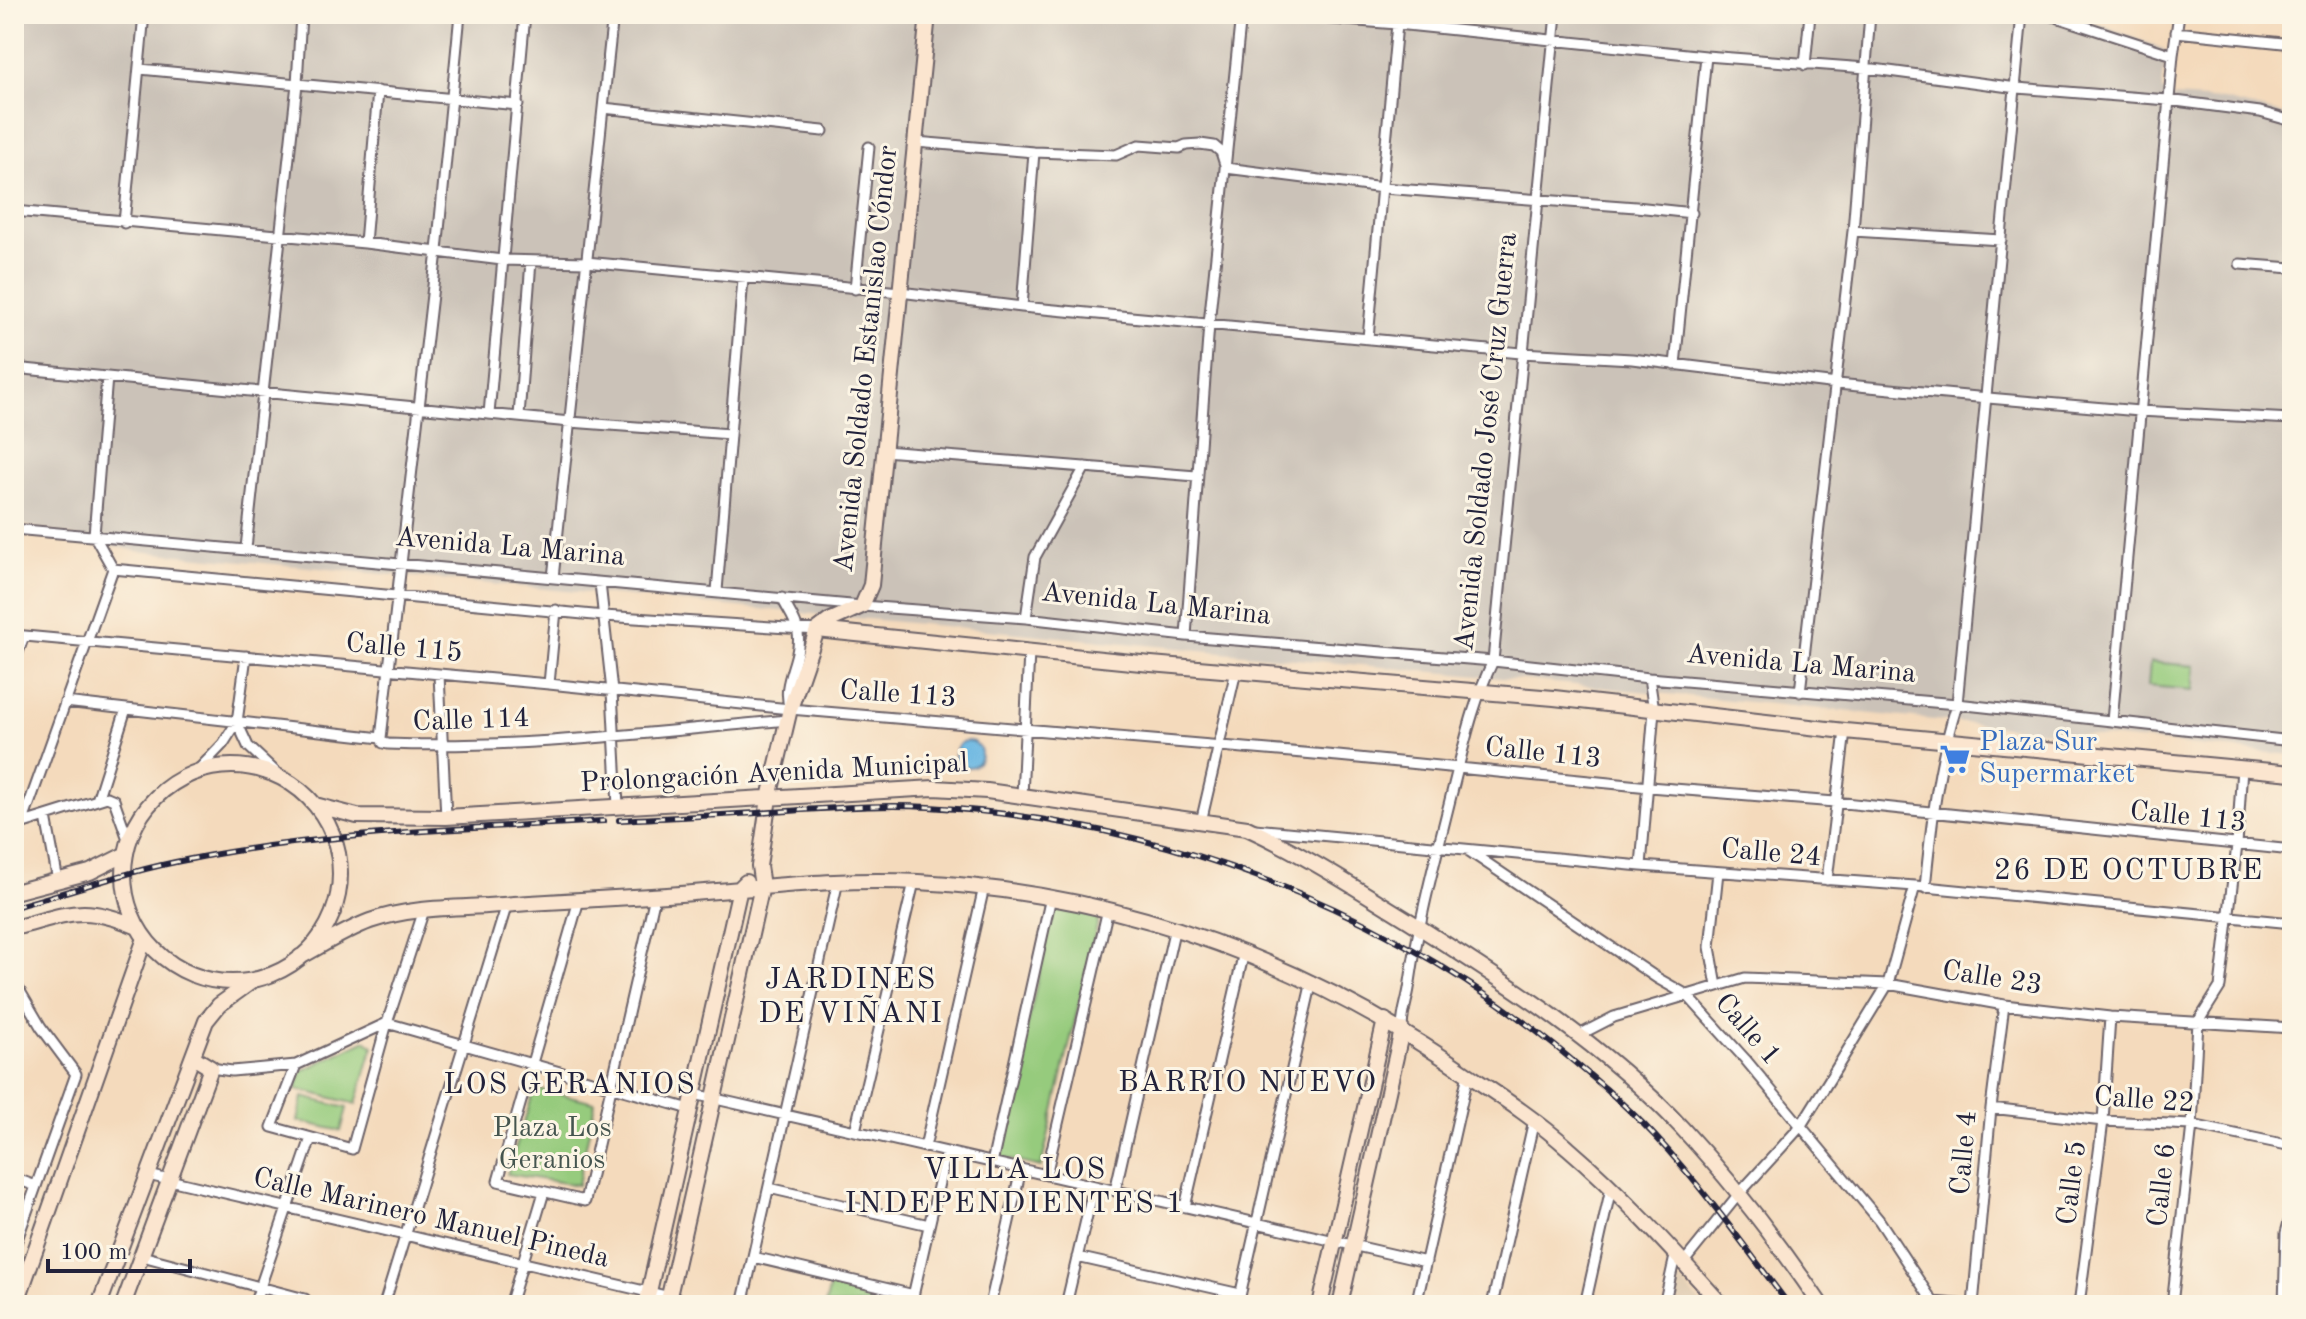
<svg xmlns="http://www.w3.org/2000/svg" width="2306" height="1319" font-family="'Old Standard TT',serif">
	<rect width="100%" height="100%" fill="#fcf5e5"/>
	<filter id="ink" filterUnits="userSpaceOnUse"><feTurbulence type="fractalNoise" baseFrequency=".0125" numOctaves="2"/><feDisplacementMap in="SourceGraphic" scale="16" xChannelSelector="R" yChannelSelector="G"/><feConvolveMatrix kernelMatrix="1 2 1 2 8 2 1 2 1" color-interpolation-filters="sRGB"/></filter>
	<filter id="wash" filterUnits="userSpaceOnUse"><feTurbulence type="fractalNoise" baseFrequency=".006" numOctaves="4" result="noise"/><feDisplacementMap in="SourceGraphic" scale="32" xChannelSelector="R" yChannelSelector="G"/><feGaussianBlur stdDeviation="1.8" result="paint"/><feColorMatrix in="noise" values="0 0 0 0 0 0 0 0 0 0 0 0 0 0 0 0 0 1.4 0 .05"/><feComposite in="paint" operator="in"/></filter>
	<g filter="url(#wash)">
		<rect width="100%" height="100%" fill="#f4dabc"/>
		<path fill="#e0ccb2" d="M1680,1279L1702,1305H1674Z"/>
		<path fill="#cbc2b8" d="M14,14H2073L2166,50L2162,91L2172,97L2223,100L2292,116V755L1576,685L136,551L14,523Z"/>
		<path fill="#96cb7d" stroke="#5c765c" stroke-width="2" d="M2150,662L2195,666L2193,690L2148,686Z
			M1054,906L1099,917L1041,1167L998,1157Z
			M366,1040L373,1046L356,1104L296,1089L302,1071Z
			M535,1088L595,1102L578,1185L507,1174Z
			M303,1097L347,1108L341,1131L298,1121Z
			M830,1286L906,1303V1305H825Z"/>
		<path fill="#68b6e2" stroke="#456c8e" stroke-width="2" d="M955 754a13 13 0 1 1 26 0a13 13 0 1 1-26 0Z"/>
	</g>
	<g filter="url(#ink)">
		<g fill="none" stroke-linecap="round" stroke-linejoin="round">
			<g stroke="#6c6268" stroke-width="13">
				<path id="street" d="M1269,14L1397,24L1706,56L1866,68L2017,88L2168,100L2260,112L2292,121
					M2047,14L2173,55L2179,14
					M2176,32L2283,43
					M1805,65L1810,14
					M140,69L518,105
					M603,108L823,131
					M916,142L1034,152L1116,155L1139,145L1179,148L1186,145L1200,144L1214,146L1221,152L1226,168L1383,188L1636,207L1692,213
					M14,211L365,243L502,260L586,262L900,292L1022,307L1521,353L1632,359L1837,384L1988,398L2139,411L2292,419
					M124,223L144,14
					M1853,231L2001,240
					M365,243L378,91
					M2240,264L2292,268
					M855,289L869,147
					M1022,307L1034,152
					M1368,338L1397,24
					M1675,365L1706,56
					M14,368L570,422L730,434
					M489,414L525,14
					M519,416L531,261
					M884,451L1196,476
					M14,529L862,606L1026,618L1186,636L1493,661L1649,678L1957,704L2292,741
					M246,548L297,84L301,14
					M113,569L604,616L817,630
					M553,578L613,14
					M600,583L612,691L618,806
					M717,591L743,279
					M782,598C787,609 797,621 798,633C802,660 780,682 790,709
					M1026,618L1035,557L1085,467
					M14,635L549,684L790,709L1338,756L1649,787L1835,802L2292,850
					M1186,636L1209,324L1241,14
					M14,663L24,636
					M439,675L446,817
					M549,684L556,610
					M1800,692L1853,231L1870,14
					M65,702L381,738L383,743L388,744C521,749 655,732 787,720
					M2112,721L2173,55
					M237,722L248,746L281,777
					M381,738L437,251L460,14
					M196,772L223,744L237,722L246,656
					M1022,796L1029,652
					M97,800L126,709
					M46,817L58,881
					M1201,822L1236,671
					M22,824L113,569L94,535L107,377
					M14,826L107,797L114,800L129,842
					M1255,829L1641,866L1915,886L2292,923
					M1469,851L1657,978L1687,995L1745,1059L1879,1220L1935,1305
					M1641,866L1654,710L1649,678
					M1827,880L1845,731
					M1925,888C1931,826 1938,764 1957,704L2022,14
					M579,900L498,1181L585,1201L655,896
					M14,981L41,1027L76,1074L14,1248
					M1717,986L1710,947L1718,872
					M14,1019L17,1009
					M387,1023L690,1109
					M1402,1030C1402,1011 1408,1000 1410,982C1419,919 1436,857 1451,796C1463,750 1472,704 1493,661L1556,14
					M1579,1035L1614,1017L1745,978L1888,984L2004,1005L2110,1017L2292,1028
					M296,1065L272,1127L352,1149L387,1023L424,910
					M211,1068L232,1071L296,1065L387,1023
					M694,1094L1426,1262
					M1991,1108L2103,1121L2192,1125L2292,1146
					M855,1131L914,882
					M925,1147L984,887
					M992,1163L1051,897
					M148,1175L704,1305
					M1046,1175L1108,909
					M14,1178L36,1186
					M769,1188L929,1225
					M1115,1191L1175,927
					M1185,1207L1244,952
					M142,1256L305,1299L303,1305
					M753,1257L914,1295
					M1077,1257L1240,1294
					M1684,1262L1738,1195L1800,1127L1836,1069L1888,984L1915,886
					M1933,1302L1968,1305
					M254,1305L311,1138
					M384,1305L507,904
					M510,1305L544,1192
					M742,1305L838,881
					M911,1305L946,1152
					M990,1305L1021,1169
					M1066,1305L1094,1186
					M1238,1305L1312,981
					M1416,1305L1468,1074
					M1492,1305L1534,1120
					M1585,1305L1611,1188
					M1664,1305L1676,1252
					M1973,1305L1991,1108L2004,1005
					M2079,1305L2103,1121L2110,1017
					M2172,1305L2192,1125L2198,1022L2220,987L2237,845L2242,767
					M2284,1305L2286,1233L2292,1211"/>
			</g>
			<g stroke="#6c6268" stroke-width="18">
				<path id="secondary" d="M817,630L1151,664L1554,698L1845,731L2292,773
					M124 874a108 108 0 1 1 216 0a108 108 0 1 1-216 0Z
					M315,805L357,816L446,817L934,788L987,791L1247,828C1305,855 1357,889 1411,922C1506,982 1605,1045 1682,1128C1733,1183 1779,1243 1821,1305
					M14,892L90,872L126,854
					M14,928C69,914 82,903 138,927
					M300,957C322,945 346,930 370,921C407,908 448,908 487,906C542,902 596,899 651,896C741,891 828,877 918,882C1123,893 1306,961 1473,1078C1506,1100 1539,1122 1568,1148C1624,1196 1673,1251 1722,1305
					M16,1305L145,938
					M99,1305L206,1021L219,1005L251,982
					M123,1305L211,1068L193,1057
					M646,1305L740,888L746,882
					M667,1305L762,886L759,866L769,798L790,709L811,648L817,630L829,621L862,606L871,585L928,14
					M1320,1305L1385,1020
					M1340,1305L1402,1030"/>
			</g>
			<use href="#street" stroke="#fff" stroke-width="9"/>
			<use href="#secondary" stroke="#fbe5cf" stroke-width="14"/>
			<g stroke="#22223b" stroke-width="6">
				<path id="rail" d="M619,820C676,817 732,815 788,811C835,808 882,804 929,807C1156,820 1377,903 1555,1046C1589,1074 1624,1103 1655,1136C1704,1189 1746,1248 1789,1305
					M14,907C73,891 130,870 191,859C327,832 466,829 604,821"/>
			</g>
			<use href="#rail" stroke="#fcf5e5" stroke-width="3" stroke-dasharray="9" stroke-linecap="butt"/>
		</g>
	</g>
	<defs>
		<g id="supermarket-bare" transform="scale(2.4)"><path d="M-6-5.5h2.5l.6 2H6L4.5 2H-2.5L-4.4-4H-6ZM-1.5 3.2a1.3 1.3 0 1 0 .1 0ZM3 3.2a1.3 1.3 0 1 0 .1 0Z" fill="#3f7fe0" stroke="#fcf5e5" stroke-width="2.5" paint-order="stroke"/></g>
	</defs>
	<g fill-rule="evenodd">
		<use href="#supermarket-bare" x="1955" y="759"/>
	</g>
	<g text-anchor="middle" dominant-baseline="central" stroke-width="6" stroke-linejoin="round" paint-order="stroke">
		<g font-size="28" fill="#22223b" stroke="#fcf5e5">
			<text transform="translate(867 359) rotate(-84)">Avenida Soldado Estanislao Cóndor</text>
			<text transform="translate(1487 442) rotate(-84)">Avenida Soldado José Cruz Guerra</text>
			<text transform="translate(510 548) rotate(5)">Avenida La Marina</text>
			<text transform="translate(1156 605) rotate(6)">Avenida La Marina</text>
			<text transform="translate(404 649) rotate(5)">Calle 115</text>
			<text transform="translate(1801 665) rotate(5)">Avenida La Marina</text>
			<text transform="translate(898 695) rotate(4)">Calle 113</text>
			<text transform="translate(471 721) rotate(-2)">Calle 114</text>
			<text transform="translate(1543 754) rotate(6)">Calle 113</text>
			<text transform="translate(774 774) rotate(-3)">Prolongación Avenida Municipal</text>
			<text transform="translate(2188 818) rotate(6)">Calle 113</text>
			<text transform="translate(1771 854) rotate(5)">Calle 24</text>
			<text transform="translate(1992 979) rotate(9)">Calle 23</text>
			<text transform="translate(1747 1030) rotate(49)">Calle 1</text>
			<text transform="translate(2144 1101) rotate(4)">Calle 22</text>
			<text transform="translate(1965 1153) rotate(-85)">Calle 4</text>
			<text transform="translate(2073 1183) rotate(-83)">Calle 5</text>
			<text transform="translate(2163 1185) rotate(-84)">Calle 6</text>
			<text transform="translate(431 1219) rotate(13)">Calle Marinero Manuel Pineda</text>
		</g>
		<g font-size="28" fill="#366cbe" stroke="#fcf5e5" text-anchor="start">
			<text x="1979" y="743">Plaza Sur<tspan x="1979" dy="32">Supermarket</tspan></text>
		</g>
		<g font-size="28" fill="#45554f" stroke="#fcf5e5">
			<text x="552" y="1129">Plaza Los<tspan x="552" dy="32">Geranios</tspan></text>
		</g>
		<g font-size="30" letter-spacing="2" fill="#22223b" stroke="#fcf5e5">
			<text x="2129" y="871">26 DE OCTUBRE</text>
			<text x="851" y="980">JARDINES<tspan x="851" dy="34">DE VIÑANI</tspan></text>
			<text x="1248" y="1083">BARRIO NUEVO</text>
			<text x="570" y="1085">LOS GERANIOS</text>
			<text x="1015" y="1170">VILLA LOS<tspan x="1015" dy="34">INDEPENDIENTES 1</tspan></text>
		</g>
	</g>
	<rect width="2306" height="1319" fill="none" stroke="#fcf5e5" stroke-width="48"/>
	<path d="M48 1259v12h142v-12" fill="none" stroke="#22223b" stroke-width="4"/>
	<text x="60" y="1259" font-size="24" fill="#22223b" stroke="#fcf5e5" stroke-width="6" paint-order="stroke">100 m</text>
</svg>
